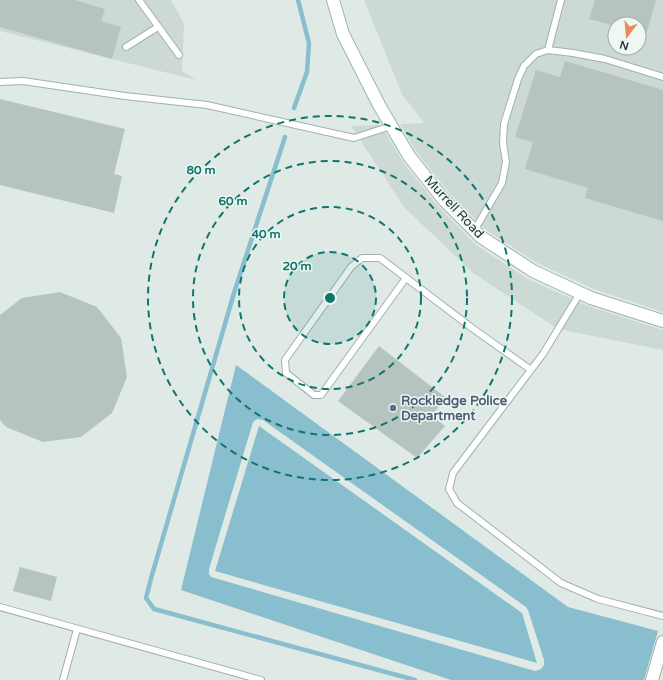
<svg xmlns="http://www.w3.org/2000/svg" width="663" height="680" font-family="'Varela Round',sans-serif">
	<rect width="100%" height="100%" fill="#dfeae6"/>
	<path fill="#cdd9d5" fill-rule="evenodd" d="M0,0H171L184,24L182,71L196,80L0,31Z
		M364,0H663V312L594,289L537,263L486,230L449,193L415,150L400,124L424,123L402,94ZM615,24H639V48H615Z
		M381,125L403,162L438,206L476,245L528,279L588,306L663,330V350L558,329L473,273L404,207L351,126Z"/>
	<path fill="#88becd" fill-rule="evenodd" d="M236,365L568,607L658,631L644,680H451L181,590ZM257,419L263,420L526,607L528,610L544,660V665L541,669L535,671L211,577L209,574V569L253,422Z
		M259,426L522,613L537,663L215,571Z"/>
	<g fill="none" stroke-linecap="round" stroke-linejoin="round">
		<path stroke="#88becd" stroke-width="4.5" d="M294,108L307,72L309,43L298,0
			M285,137L234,293L152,575L146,598L154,609L415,680"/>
	</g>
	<path fill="#b5c4bf" d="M0,0H75L105,9L101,21L121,27L112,59L0,27Z
		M595,0H656L646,35L639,33V24H615V26L589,19Z
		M565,61L663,90V221L585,198L588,188L525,169L533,142L515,137L536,70L560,77Z
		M0,99L125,129L114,174L122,176L114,213L0,185Z
		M60,292L97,307L121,338L127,377L112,413L81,437L43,442L6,427L0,420V315L22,298Z
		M379,346L445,397L432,416L445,426L417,458L338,401Z
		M20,567L57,577L51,601L13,591Z"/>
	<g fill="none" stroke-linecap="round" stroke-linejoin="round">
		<g stroke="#a2b1ad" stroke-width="8">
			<path id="lane" d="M139,0L179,55
				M126,47L158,27
				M548,50L561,0
				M0,82L23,81L125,96L207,105L354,138L391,126
				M474,231L502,183L506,162L503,143L504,124L518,79L524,66L536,54L548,50L573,53L605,59L663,77
				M406,278L321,395H314L286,373L285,360L351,267L362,258H380L472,328L531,370
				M580,293L543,354L453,473L449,489L457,503L561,583L598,599L663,616
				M0,607L261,680
				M63,680L77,629"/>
		</g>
		<g stroke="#a2b1ad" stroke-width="14">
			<path id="street" d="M652,680L663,642"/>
		</g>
		<g stroke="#9fb5ae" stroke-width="14">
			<path id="secondary" d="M333,0L343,34L379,105L409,156L444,200L481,237L533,271L591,298L663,321"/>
		</g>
		<use href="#lane" stroke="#fff" stroke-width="6"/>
		<use href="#street" stroke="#fff" stroke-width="12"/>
		<use href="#secondary" stroke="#fff" stroke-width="12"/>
	</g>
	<circle cx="330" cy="298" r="46" fill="#0f766e" fill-opacity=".12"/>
	<g fill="none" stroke="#0f766e" stroke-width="2" stroke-dasharray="7 5">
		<circle cx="330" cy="298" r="46"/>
		<circle cx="330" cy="298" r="91"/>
		<circle cx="330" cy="298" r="137"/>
		<circle cx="330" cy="298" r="182"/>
	</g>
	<circle fill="#5c6f8a" stroke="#eff7f3" stroke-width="1.5" cx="393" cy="408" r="4"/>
	<g text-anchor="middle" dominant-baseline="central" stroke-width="3" stroke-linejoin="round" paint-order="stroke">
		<g font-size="13" fill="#213934" stroke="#eff7f3">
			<text transform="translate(454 207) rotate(47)">Murrell Road</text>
		</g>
		<g font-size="13" font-weight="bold" fill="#4e5e75" stroke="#eff7f3" text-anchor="start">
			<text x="401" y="401">Rockledge Police<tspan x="401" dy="15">Department</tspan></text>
		</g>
	</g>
	<circle cx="330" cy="298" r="6" fill="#0f766e" stroke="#eff7f3" stroke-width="2"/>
	<g font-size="12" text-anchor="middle" font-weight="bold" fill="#0f766e" stroke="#eff7f3" stroke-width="3" stroke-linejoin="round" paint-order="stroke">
		<text x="201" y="174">80 m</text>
		<text x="233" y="205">60 m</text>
		<text x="266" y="238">40 m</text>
		<text x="297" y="270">20 m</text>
	</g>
	<g transform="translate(627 36) rotate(196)"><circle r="19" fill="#eff7f3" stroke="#9daba7"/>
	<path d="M0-3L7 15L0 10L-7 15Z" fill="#ec895a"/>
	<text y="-6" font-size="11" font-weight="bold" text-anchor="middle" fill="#213934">N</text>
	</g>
</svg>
